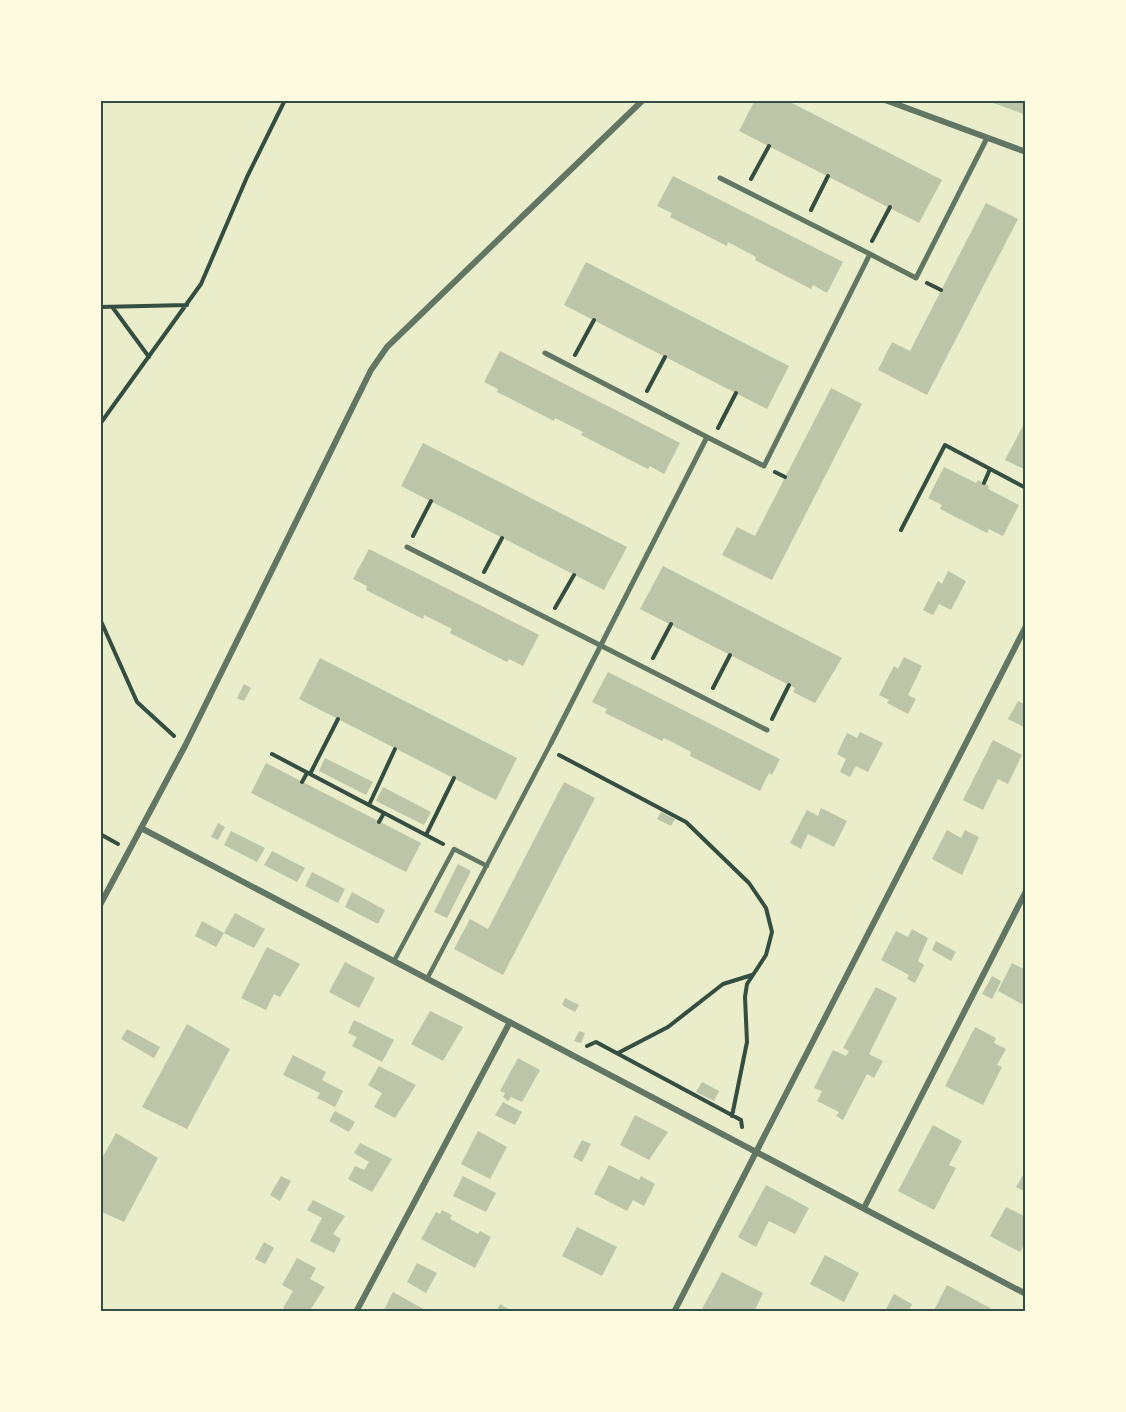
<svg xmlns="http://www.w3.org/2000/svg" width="1126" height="1412" font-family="'Space Grotesk',sans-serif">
	<rect width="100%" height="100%" fill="#e9edc9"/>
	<path fill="#bcc5a7" d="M755,100H786L942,180L919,223L739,131Z
		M988,100H1026V115L988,101Z
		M673,176L843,262L827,293L813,285L811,289L755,260L756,257L728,242L727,246L670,217L672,213L657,206Z
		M986,203L1018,219L927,395L878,370L892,342L910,351Z
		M586,262L789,366L767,409L564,305Z
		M500,351L680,443L664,474L650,466L648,469L581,435L583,432L555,418L554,421L497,392L498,389L484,382Z
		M831,388L862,404L772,580L722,555L737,527L755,536Z
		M1026,420V470L1005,460Z
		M423,443L627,547L604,590L401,486Z
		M944,467L976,483L978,480L989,486L988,489L1019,505L1003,536L989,529L987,533L940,509L942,505L928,498Z
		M369,549L539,635L523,666L509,659L507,662L450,633L452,629L424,615L423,619L366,590L367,586L353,579Z
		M663,566L842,658L815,703L793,692L795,688L640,609Z
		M948,571L966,581L951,610L939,604L933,615L923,610L938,581L942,584Z
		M904,657L922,666L908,695L916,699L908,714L887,703L889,700L879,695L894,666L898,669Z
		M320,658L517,758L496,800L299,699Z
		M608,672L780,759L772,775L769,773L760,791L690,756L691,752L678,745L664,738L662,741L605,713L607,709L592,702Z
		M244,684L251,688L244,701L237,698Z
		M1018,701L1026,705V728L1008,719Z
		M860,732L883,743L868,772L856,766L850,777L840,772L846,759L837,754L847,733L857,738Z
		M993,740L1022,755L1008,784L998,779L983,810L963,800Z
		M325,758L373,782L366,795L319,771Z
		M266,763L421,843L406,872L251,793Z
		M564,782L595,798L503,975L454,949L470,919L488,929Z
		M383,787L431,812L424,825L376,801Z
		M821,808L847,821L834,847L808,834L801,849L790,843L807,810L818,816Z
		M661,812L675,819L671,826L657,819Z
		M218,823L225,827L218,840L211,837Z
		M947,830L961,838L965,830L979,837L962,875L932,859Z
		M231,831L265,848L257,862L224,845Z
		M272,851L305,868L297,882L264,865Z
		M458,864L471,871L447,918L434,912Z
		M312,872L345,889L338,903L305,886Z
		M352,892L385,910L378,924L345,907Z
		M235,913L265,929L254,948L224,933Z
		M202,921L224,933L216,947L195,936Z
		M912,929L928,938L918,961L924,965L915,983L907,979L909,975L881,960L896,931L908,937Z
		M936,941L956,952L951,961L932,950Z
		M267,947L300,964L280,997L274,994L266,1010L241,998Z
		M345,962L375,978L359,1008L329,992Z
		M1012,963L1026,970V998L1022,1004L998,991Z
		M992,976L1001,981L992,999L982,994Z
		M876,987L897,998L869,1054L883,1061L874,1078L867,1074L843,1120L836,1116L839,1112L817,1101L822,1091L814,1088L833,1050L846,1056L849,1051L843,1048Z
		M565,998L579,1005L575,1012L562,1005Z
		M430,1011L463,1027L443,1061L411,1044Z
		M354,1020L394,1040L382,1062L352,1046L357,1037L348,1033Z
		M187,1024L230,1049L187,1129L142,1107Z
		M975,1027L996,1038L994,1043L1006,1049L997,1065L1002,1067L983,1105L945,1086Z
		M127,1029L160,1047L154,1058L121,1039Z
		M579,1031L585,1033L581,1043L574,1041Z
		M293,1055L326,1072L322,1080L343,1091L335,1107L317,1098L320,1093L283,1075Z
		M518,1058L540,1070L522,1102L511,1097L508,1101L503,1097L505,1093L500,1091Z
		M379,1066L416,1085L395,1118L374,1107L382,1093L368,1085Z
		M702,1082L719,1091L714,1101L696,1092Z
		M503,1102L522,1112L515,1125L495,1115Z
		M335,1111L355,1122L349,1132L329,1121Z
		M635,1115L668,1132L649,1160L620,1145Z
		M933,1125L962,1141L949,1165L956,1168L934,1210L898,1191Z
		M478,1131L507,1147L490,1179L461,1164Z
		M116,1133L158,1158L124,1222L100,1211V1162Z
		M582,1140L591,1144L582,1162L573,1157Z
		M360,1143L392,1159L372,1192L348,1179L355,1166L364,1170L369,1162L354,1153Z
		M609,1165L639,1180L641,1176L655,1184L644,1206L633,1200L627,1211L594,1194Z
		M1026,1170V1192L1016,1187Z
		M281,1176L291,1181L280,1201L270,1195Z
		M463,1176L496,1193L486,1212L453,1196Z
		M766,1185L809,1208L795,1234L769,1221L756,1247L738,1237Z
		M313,1200L345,1216L333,1234L341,1239L334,1253L310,1241L322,1218L307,1210Z
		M1006,1207L1026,1217V1241L1020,1252L990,1236Z
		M442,1210L452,1215L450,1219L478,1234L480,1231L491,1237L475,1268L421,1239L436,1212L440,1214Z
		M577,1227L617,1247L602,1276L562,1256Z
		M264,1242L274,1248L265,1264L255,1259Z
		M825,1255L859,1273L844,1302L810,1284Z
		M297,1258L316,1268L310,1279L325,1287L309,1312H289L283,1308L293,1291L282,1285Z
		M417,1263L437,1273L426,1293L407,1282Z
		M722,1272L763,1293L754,1312L702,1309Z
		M947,1285L990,1308L988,1312H933Z
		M393,1292L429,1312H383Z
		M894,1294L912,1304L908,1312L886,1309Z
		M500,1304L514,1312H496Z"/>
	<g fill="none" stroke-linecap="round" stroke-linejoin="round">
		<path stroke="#344e41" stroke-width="4" d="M751,179L769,146
			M811,210L828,176
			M872,241L890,207
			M927,283L941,290
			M100,307L187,305
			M113,308L149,357
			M575,355L594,320
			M647,391L665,357
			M100,424L201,284L247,177L285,100
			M718,428L736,393
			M775,472L785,477
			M984,483L990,469
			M901,530L945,445L1026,488
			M413,536L431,501
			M484,572L502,538
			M555,608L574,575
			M100,619L137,702L174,736
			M653,658L671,624
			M713,688L730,655
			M772,719L789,685
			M272,754L443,844
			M559,755L686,822L749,883L766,908L772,932L766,955L747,984L745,997L747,1042L732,1116
			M310,774L338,719
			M302,782L307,773
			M369,805L395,749
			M379,822L384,813
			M100,834L118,844
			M426,835L454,778
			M587,1046L596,1042L741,1120L742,1127
			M618,1053L668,1027L723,984L752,975"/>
		<path stroke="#617663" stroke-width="4.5" d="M394,961L454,849L487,866
			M428,977L551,743"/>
		<path stroke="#617663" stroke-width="5" d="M720,178L870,254
			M545,353L707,437
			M407,547L767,730
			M551,743L707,437L764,466L870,254L916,278L987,138"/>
		<path stroke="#617663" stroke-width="6" d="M885,100L1026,152
			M141,828L1026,1294
			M100,905L185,746L371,370L387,347L643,100
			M864,1208L1026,891
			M356,1312L510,1022
			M674,1312L1026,626"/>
	</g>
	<rect width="1126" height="1412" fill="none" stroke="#fefae0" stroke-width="204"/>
	<rect x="102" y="102" width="922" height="1208" fill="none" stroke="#344e41" stroke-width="2"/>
</svg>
